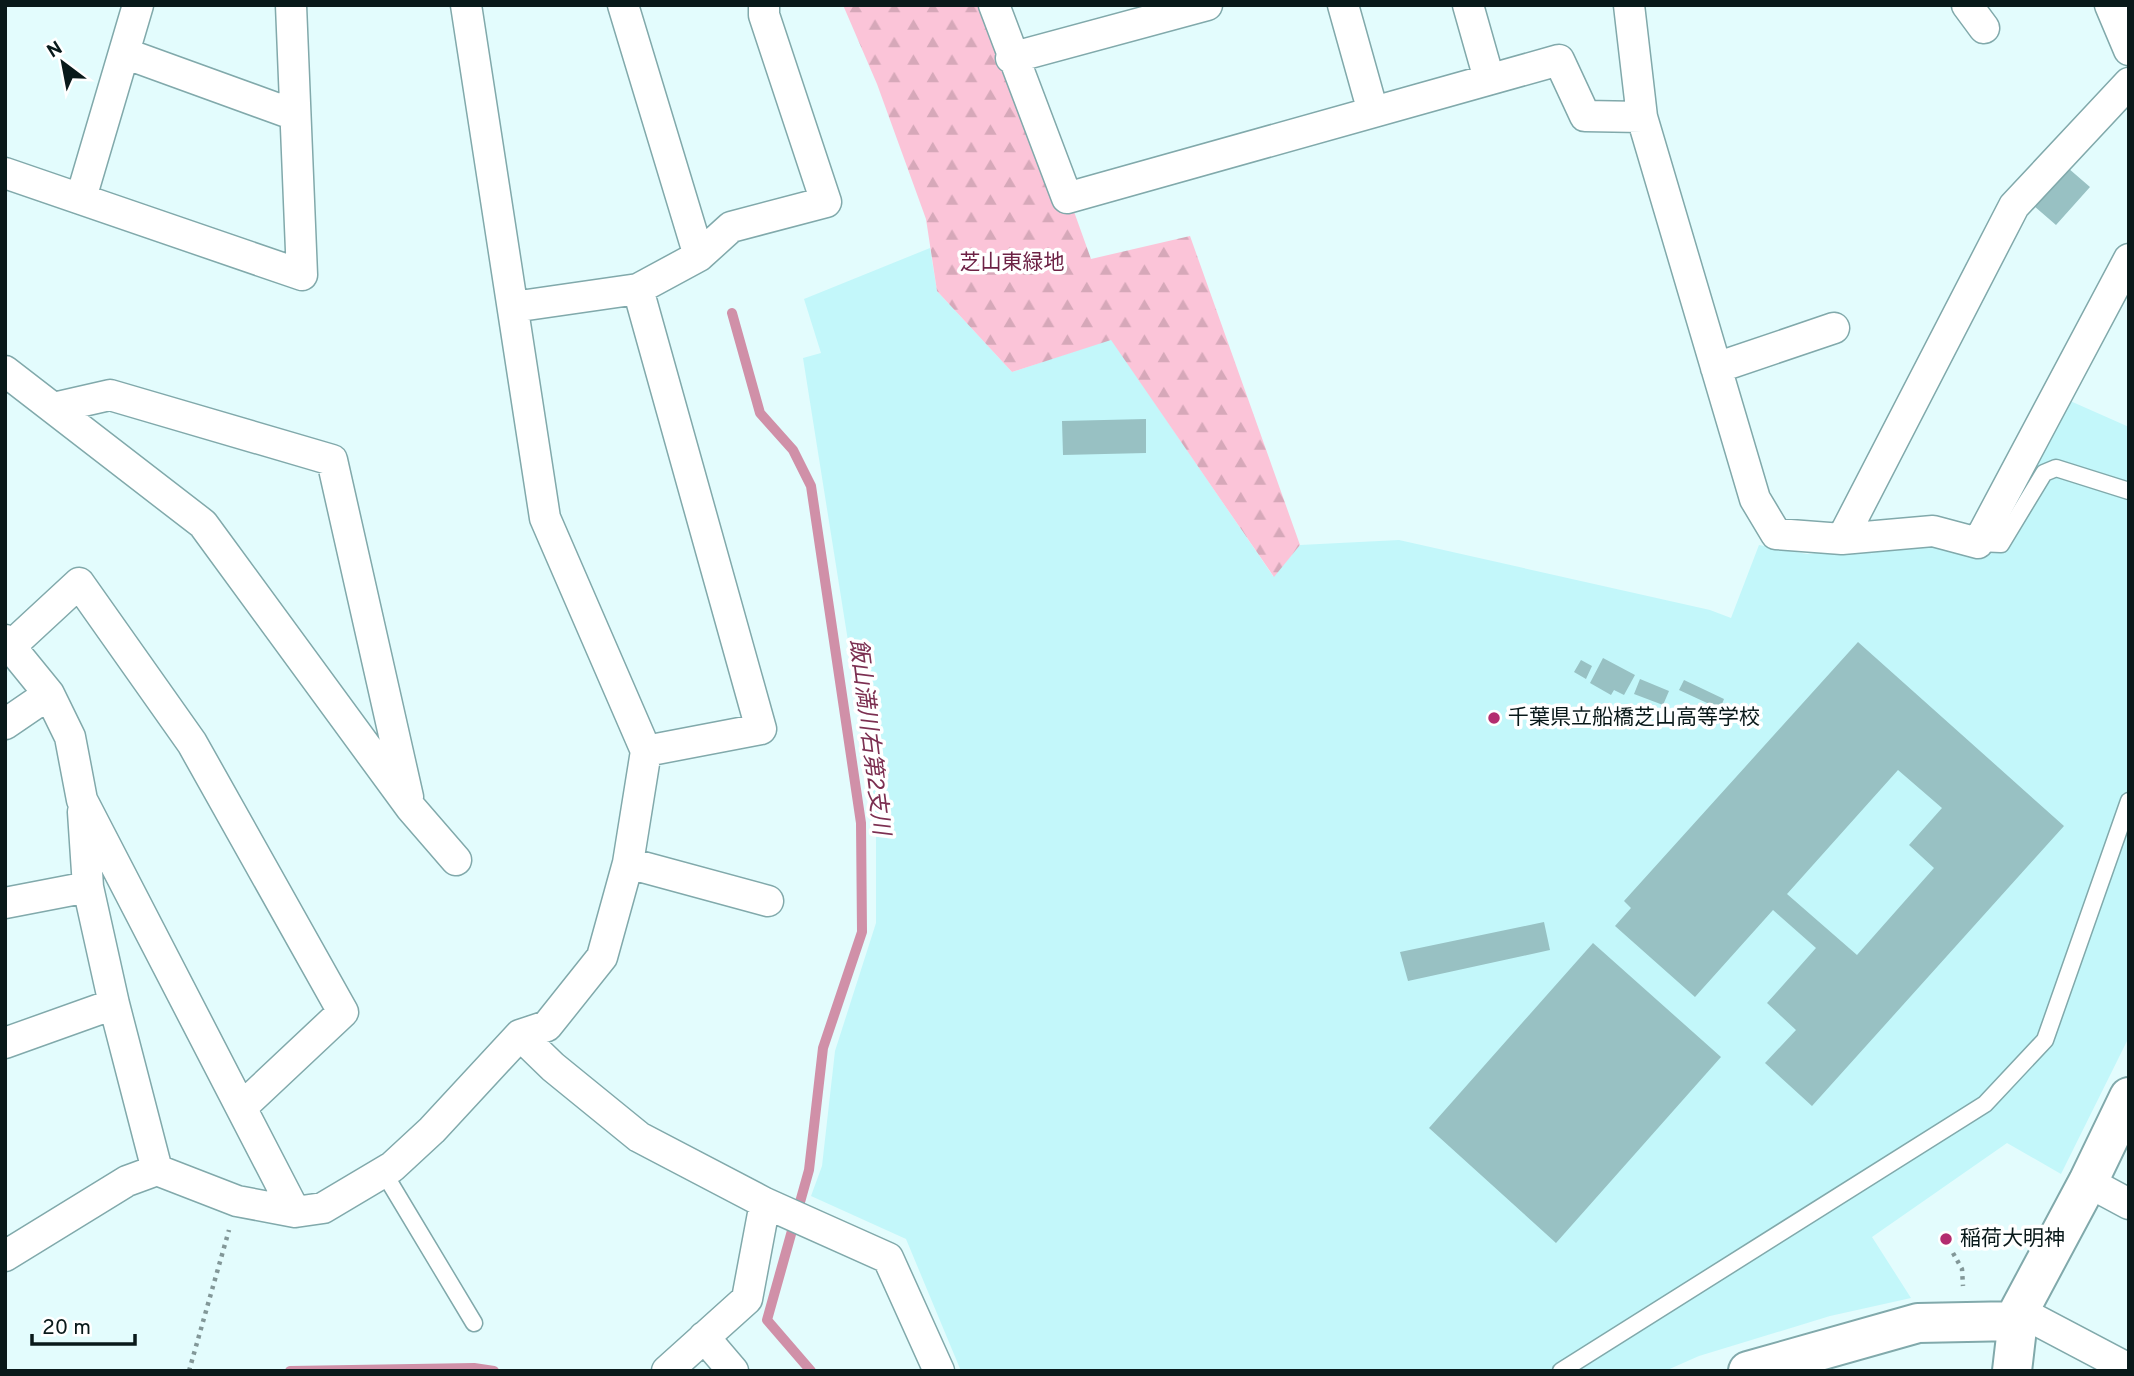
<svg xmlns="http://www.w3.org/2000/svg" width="2134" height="1376" font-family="Overpass,'Noto Sans JP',sans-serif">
	<defs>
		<pattern id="forest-firs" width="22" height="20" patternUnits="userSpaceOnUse" patternTransform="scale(1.75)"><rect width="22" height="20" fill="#fbc4d8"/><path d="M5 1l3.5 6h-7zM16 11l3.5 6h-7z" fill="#d6a8b9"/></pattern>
	</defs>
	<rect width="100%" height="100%" fill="#e3fcfd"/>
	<path fill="#c3f7fa" d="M930,248L937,291L1012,372L1111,339L1273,576L1300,545L1399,540L1710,610L1731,618L1759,545L1807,554L1932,542L1980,556L2068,400L2129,427V1037L2061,1174L2007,1143L1872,1237L1911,1298L1830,1316L1699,1356L1665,1371H961L906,1239L811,1196L822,1166L835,1051L876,923V817L803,358L821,353L804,299Z"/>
	<path fill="url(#forest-firs)" d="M843,5H988L1072,206L1091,259L1190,236L1300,545L1274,577L1111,340L1012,372L937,291L926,219L877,84Z"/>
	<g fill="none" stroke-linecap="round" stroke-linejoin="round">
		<path stroke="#d090a8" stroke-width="10" d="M732,313L760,413L793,450L811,486L861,823L862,932L823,1048L809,1170L767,1320L811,1371
			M290,1371L474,1368L494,1371"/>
	</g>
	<path fill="#98c1c3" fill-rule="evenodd" d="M2068,168L2090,187L2056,225L2034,206Z
		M1146,419V453L1063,455L1062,421Z
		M1858,642L2064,826L1812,1106L1765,1063L1796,1030L1767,1003L1816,948L1773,910L1695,997L1615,926L1631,908L1624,901ZM1898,770L1942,808L1909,845L1934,868L1857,955L1787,894Z
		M1603,658L1635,675L1624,695L1614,690L1611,695L1590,683Z
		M1581,660L1592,666L1586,679L1574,672Z
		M1640,679L1669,691L1663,705L1634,694Z
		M1684,680L1724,699L1720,709L1679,690Z
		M1544,922L1550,950L1408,981L1400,952Z
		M1593,943L1721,1057L1556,1243L1429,1128Z"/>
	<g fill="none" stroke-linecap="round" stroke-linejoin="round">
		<g stroke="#81a9ab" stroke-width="19">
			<path id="lane" d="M1978,543L2001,544L2044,473L2056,468L2129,491
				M384,1173L474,1323
				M1561,1371L1985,1104L2045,1040L2129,801"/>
		</g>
		<g stroke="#81a9ab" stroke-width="33">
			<path id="street" d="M623,5L699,256
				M994,5L1067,198L1559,60L1585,116L1642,117
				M1343,5L1373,112
				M1468,5L1489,79
				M1629,5L1642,117L1755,499L1776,534L1842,539L1933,531L1978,543L2129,259
				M1967,5L1984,28
				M2110,5L2129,50
				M124,53L295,115
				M1011,58L1207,5
				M5,173L302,275L291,5
				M81,198L138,5
				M638,289L761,729L646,751
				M513,307L638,289L699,256L731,227L826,202L764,15V5
				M1716,368L1834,328
				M5,371L203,524L411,808L456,860
				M53,408L110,395L332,460L408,797
				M1842,539L2014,206L2129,83
				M5,640L49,694L70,737L82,800L295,1212
				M12,645L79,583L192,743L343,1012L242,1107
				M5,724L49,694
				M83,812L88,887L114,1004L157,1170
				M628,863L768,901
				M5,903L88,887
				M520,1035L553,1067L639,1137L765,1203L888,1258L939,1371
				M5,1043L114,1004
				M2088,1182L2129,1204
				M5,1256L127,1181L157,1170L237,1201L295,1212L323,1208L392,1167L432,1130L520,1035L547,1026L602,957L628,863L646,751L545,518L466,5
				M2019,1311L2129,1369
				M704,1337L733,1371
				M667,1371L747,1299L765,1203"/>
		</g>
		<g stroke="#81a9ab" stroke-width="42">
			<path id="secondary" d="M1748,1371L1918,1323L2016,1321
				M2012,1371L2019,1311L2088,1182L2129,1097"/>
		</g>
		<path stroke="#829798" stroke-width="4.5" stroke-dasharray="3.5 5" stroke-linecap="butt" d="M1953,1253L1962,1269L1963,1286
			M189,1371L229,1230"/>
		<use href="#lane" stroke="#fff" stroke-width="16"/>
		<use href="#street" stroke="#fff" stroke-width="30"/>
		<use href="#secondary" stroke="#fff" stroke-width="38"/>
	</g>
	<g fill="#b32c6f" stroke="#fff" stroke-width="2.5">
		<circle cx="1494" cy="718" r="7"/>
		<circle cx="1946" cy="1239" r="7"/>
	</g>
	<g text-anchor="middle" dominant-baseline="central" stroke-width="7" stroke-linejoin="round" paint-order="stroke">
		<g font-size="21" fill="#6d2245" stroke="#fff">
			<text x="1012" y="263">芝山東緑地</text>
		</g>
		<g font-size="21" fill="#09191a" stroke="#fff" text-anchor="start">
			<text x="1508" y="718">千葉県立船橋芝山高等学校</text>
			<text x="1960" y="1239">稲荷大明神</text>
		</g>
		<g font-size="23" font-style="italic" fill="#7c2f51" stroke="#fff">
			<text transform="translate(868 737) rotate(83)">飯山満川右第2支川</text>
		</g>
	</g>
	<rect width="2134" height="1376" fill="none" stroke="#09191a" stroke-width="14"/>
	<g transform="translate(63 63) rotate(328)" stroke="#ffffff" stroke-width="5" paint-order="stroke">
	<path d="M0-5L12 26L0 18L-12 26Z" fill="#09191a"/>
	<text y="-10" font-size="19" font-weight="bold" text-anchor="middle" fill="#09191a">N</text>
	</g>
	<path d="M32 1334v10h103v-10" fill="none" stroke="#09191a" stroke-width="3.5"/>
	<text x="42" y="1334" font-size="21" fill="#09191a" stroke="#ffffff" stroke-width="5" paint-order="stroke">20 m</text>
</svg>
